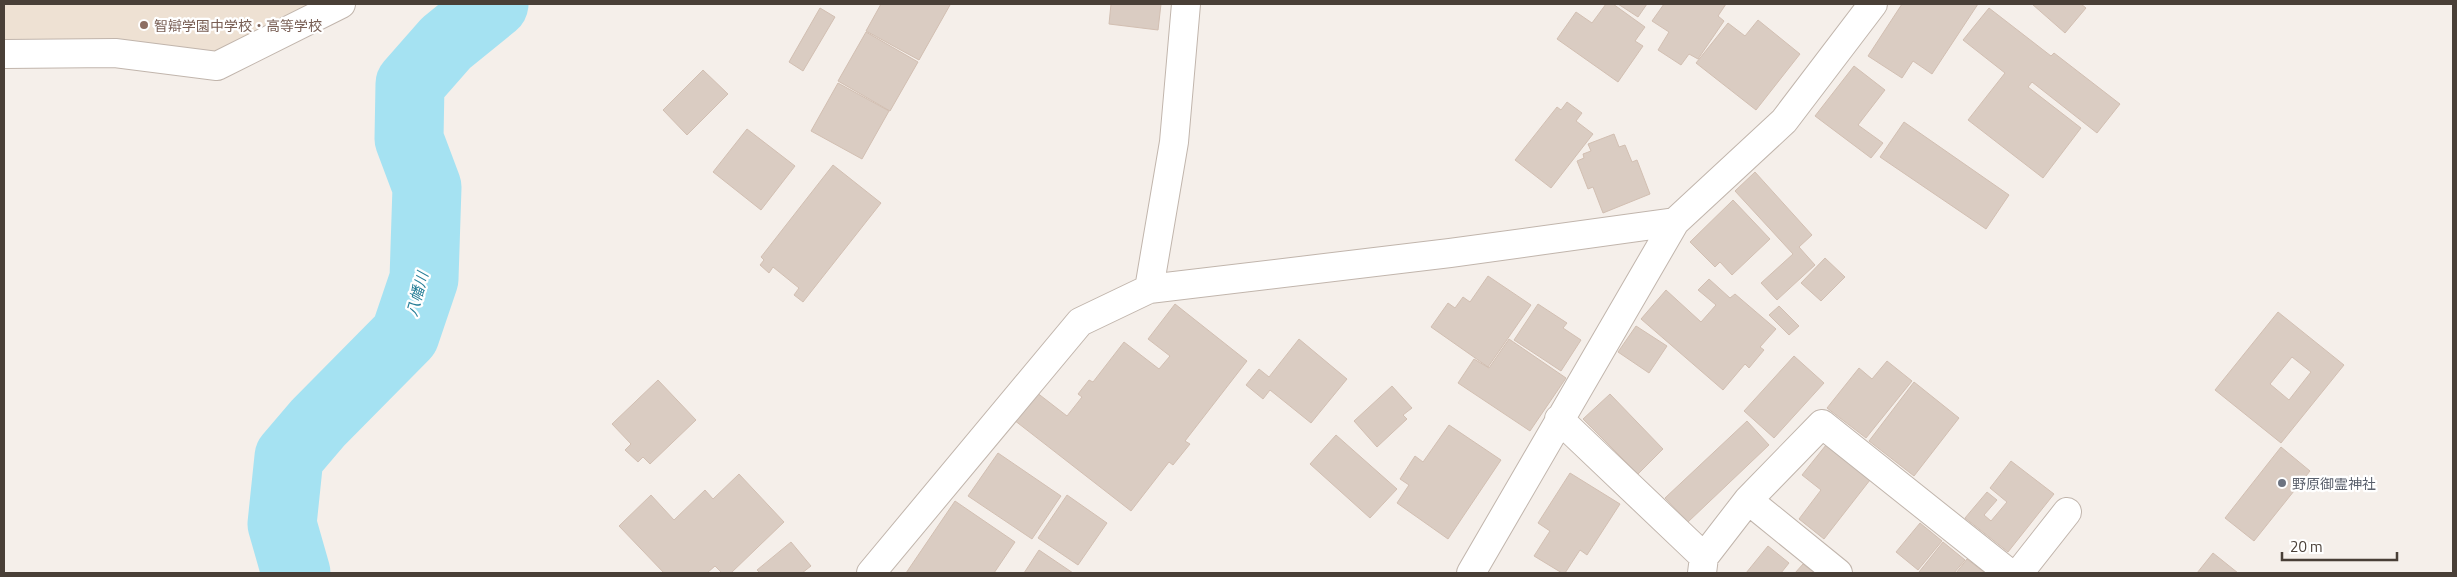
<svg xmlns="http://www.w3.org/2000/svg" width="2457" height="577" font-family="'Titillium Web','Noto Sans JP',sans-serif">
	<rect width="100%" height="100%" fill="#f5efea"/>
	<path fill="#eee1d3" d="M4,4H326L218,58L4,46Z"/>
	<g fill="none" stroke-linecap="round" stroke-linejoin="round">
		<path stroke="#a5e2f2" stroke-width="69" d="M296,573L282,524L289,457L318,423L405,335L424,279L427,187L409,139L410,84L446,43L494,4"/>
	</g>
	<path fill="#daccc2" stroke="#d2bfb2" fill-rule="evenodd" d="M881,4H948L950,5L919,60L866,31Z
		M1111,4H1161L1158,30L1109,24Z
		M1606,4H1613L1645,27L1635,41L1643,46L1618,82L1557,39L1576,12L1592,23Z
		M1618,4H1647L1638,17Z
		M1664,4H1726L1718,16L1724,21L1698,59L1689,54L1681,65L1658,50L1669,32L1652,21Z
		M1902,4H1978L1932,74L1913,61L1902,78L1868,56Z
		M2032,4H2081L2086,8L2065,33Z
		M820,8L835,17L803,71L789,62Z
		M1989,8L2051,56L2054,53L2120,104L2097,133L2032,82L2028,87L2081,128L2043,178L1968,120L2005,73L1963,40Z
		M1758,20L1800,54L1756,110L1696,63L1728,23L1745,36Z
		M866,32L918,62L890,111L838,81Z
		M1854,66L1885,90L1858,125L1883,143L1871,158L1815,116Z
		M703,70L728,94L687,135L663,110Z
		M838,83L889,111L862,159L811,131Z
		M1567,102L1582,113L1576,121L1593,134L1551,188L1515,160L1557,107L1561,110Z
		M1904,122L2009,195L1986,229L1880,157Z
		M747,129L795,166L761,210L713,172Z
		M1614,134L1619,147L1625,145L1632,162L1637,160L1650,194L1603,213L1593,187L1588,189L1577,161L1584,158L1583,154L1591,151L1588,144Z
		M833,165L881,203L803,302L794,295L799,288L773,267L769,273L760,265L764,260L761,257Z
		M1755,172L1812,235L1799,247L1815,265L1777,300L1761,283L1793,254L1735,191Z
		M1733,200L1770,239L1732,275L1720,262L1715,267L1690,242Z
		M1825,258L1845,277L1821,301L1801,283Z
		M1488,276L1531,305L1488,367L1431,327L1448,303L1455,308L1463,297L1470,302Z
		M1709,279L1730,298L1735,294L1776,329L1760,347L1764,350L1749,368L1745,364L1723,390L1641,319L1666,290L1701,322L1716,305L1698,290Z
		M1175,304L1247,361L1185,441L1190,444L1173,465L1169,462L1131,511L1014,420L1036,392L1067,416L1082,397L1078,394L1089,380L1093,382L1124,342L1159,369L1170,356L1148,339Z
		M1538,304L1567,323L1563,328L1581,340L1561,371L1514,340Z
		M1779,306L1799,326L1789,335L1769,315Z
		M2278,312L2344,365L2281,443L2215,390ZM2292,357L2311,372L2289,400L2270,384Z
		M1636,326L1667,346L1649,373L1618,352Z
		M1299,339L1347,379L1311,423L1270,390L1263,399L1246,385L1259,369L1269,377Z
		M1509,339L1566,378L1530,431L1458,383L1474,359L1489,368Z
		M1794,356L1824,383L1774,438L1744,411Z
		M1887,361L1912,381L1866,438L1827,408L1859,368L1872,379Z
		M658,380L696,420L650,464L643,457L638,462L625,450L631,444L612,424Z
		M1914,382L1959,418L1914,476L1869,441Z
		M1392,386L1412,408L1403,415L1407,419L1377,447L1354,421Z
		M1610,394L1663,449L1638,474L1583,419Z
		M1747,421L1769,445L1688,522L1665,498Z
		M1449,425L1501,460L1448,539L1397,503L1409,485L1400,479L1415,456L1423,462Z
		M1336,435L1397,489L1370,518L1310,464Z
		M1826,445L1870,480L1824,539L1799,519L1821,490L1802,475Z
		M2281,447L2310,471L2254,541L2225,518Z
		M998,453L1061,496L1032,539L968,496Z
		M2011,461L2054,494L2008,552L1965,518L1987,492L1997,500L1984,515L1991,521L2007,502L1990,488Z
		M1570,473L1620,504L1587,555L1580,550L1565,573H1562L1534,556L1550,531L1538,523Z
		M739,474L784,522L731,573H722L715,566L707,573H664L619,526L651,495L674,520L705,490L713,499Z
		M1067,495L1107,523L1078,565L1038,538Z
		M955,501L1015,542L994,573H906Z
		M1920,523L1942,541L1918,570L1896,552Z
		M791,542L811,566L802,573H760L757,570Z
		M1943,542L1965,560L1954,573H1921L1919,572Z
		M1768,546L1789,563L1781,573H1746Z
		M1039,550L1073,573H1024Z
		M2213,553L2238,573H2197Z
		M1967,559L1985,573H1956Z
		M1803,564L1815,573H1795Z"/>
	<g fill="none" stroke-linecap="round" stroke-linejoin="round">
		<g stroke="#c1b5ac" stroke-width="30">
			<path id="minor" d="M4,54L115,53L217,66L341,4
				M1149,289L1174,142L1186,4
				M1559,419L1704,557L1702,573
				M1748,500L1838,573
				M1704,557L1748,500L1822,424L2009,573
				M871,573L1080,322L1149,289L1450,253L1675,222
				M1471,573L1675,222L1784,121L1873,4
				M2019,573L2067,512"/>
		</g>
		<use href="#minor" stroke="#fff" stroke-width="28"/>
	</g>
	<circle fill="#8d6e63" stroke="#fff" stroke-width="2" cx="144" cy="25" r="5"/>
	<circle fill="#6b7280" stroke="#fff" stroke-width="2" cx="2282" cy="483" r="5"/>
	<g text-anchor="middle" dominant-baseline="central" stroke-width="4.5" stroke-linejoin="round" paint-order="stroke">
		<g font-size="14" fill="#785e54" stroke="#fff" text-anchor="start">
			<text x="154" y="25">智辯学園中学校・高等学校</text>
		</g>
		<g font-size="14" fill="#5b616d" stroke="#fff" text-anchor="start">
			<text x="2292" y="483">野原御霊神社</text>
		</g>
		<g font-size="15" font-style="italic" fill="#277e97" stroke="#fff">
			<text transform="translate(417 294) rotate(-75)">八幡川</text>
		</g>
	</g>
	<rect width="2457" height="577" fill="none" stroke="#493f37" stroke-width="10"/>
	<path d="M2282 552v8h115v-8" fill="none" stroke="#493f37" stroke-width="2.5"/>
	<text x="2290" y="552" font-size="15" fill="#493f37" stroke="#ffffff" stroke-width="4" paint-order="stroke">20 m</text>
</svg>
